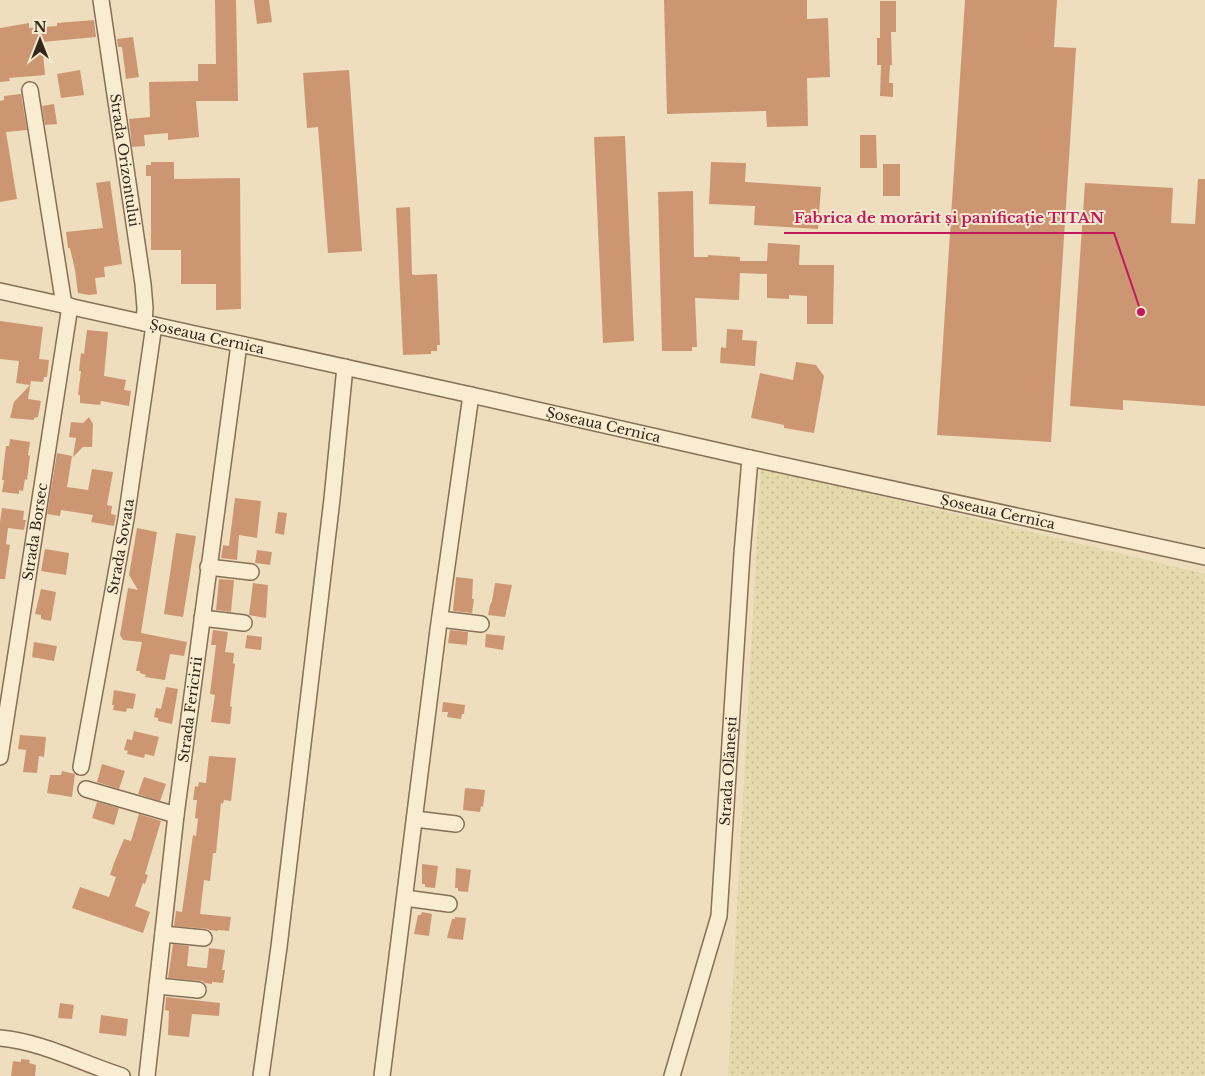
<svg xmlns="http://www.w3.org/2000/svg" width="1205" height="1076" font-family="'Libre Baskerville',serif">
	<defs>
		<pattern id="farmland-dots" width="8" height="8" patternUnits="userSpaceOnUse" patternTransform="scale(1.25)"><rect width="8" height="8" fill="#e3d9ab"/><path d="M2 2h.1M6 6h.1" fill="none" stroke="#c3ba93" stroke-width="1.8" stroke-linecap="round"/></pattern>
	</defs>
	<rect width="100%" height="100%" fill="#eedebd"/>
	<path fill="url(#farmland-dots)" d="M761,467L1205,574V1076H728Z"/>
	<path fill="#cd9673" d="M215,0H236L238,101H196L199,137L168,140V133L144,135L145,146L132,147L129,119L150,117L149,82L198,81V64H216Z
		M254,0H269L272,22L257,24Z
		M664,0H807V19L828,18L830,77L807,78L808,126L767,127L766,111L667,114Z
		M965,0H1057L1054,47L1076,48L1051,442L937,435Z
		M880,1H896V32H891L892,65H890L889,83H893V97L880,96L881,65H877V38H880Z
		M94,20L96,37L42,42L45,75L9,78L10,81L0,82V28L29,23V28L57,26V23Z
		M133,37L139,77L126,79L122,47H118L117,39Z
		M80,70L84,95L61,98L57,74Z
		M349,70L362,251L328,253L318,127L307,128L303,73Z
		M21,94L27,130L6,132L17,199L0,202V101L4,100V96Z
		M54,104L57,124L45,125L42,106Z
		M860,135H876L877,168H860Z
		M625,136L634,341L603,343L594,137Z
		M151,162H174V179L240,178L241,309L216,310V284H181V250H151V176H146V165H151Z
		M711,162L746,163L745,182L821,187L818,229L754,225L755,206L709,204Z
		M883,164H900V196H883Z
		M1198,179H1205V406L1123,400V410L1070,406L1085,183L1173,188L1171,223L1195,224Z
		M110,181L122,264L104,267L105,277L95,278L97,294L89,295L78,293L75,270L70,248H68L66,232L103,228L96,183Z
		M693,191L694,257H708V255L740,257V261H767L768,243L800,245L799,265H834L833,324H807V296L789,295V299L767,298V274L740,273L739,300L695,298L697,347H692V351H662L658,192Z
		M410,207L412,274L414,275L437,274L440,345H437V351H431V354L403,355L396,208Z
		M0,321L43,327L39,359L49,360L47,377H44L43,382L31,381L28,399L41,401L38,417L34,418V420L10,418L14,402L30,385L16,383L19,361L0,359Z
		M727,329L743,330L742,340L757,341L755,366L720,363L721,347L726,348Z
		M87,330L108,332L104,376L126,380L124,390L131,391L129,406L101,401L100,405L80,403V395H78L81,371H79L81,353L84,354Z
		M796,362L816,365L824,376L814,433L784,428V425L751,418L760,373L793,380Z
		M89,417L93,424L92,447H83L73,457L76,438L69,437L71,422L83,423Z
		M10,439L30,442L28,455L30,456L27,480L25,479L23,491L19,490V494L2,492L4,480H2L6,446H9Z
		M57,453L72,456L67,487L88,490L92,469L113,472L107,505L112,506L111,514L116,515L114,526L91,522L93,515L61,510L60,516L47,514Z
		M235,498L261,501L257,538L239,535L237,560L221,558L223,545L229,546Z
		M2,508L24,511L23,520H26L24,530L8,528L6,544L10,545L5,579H0V522Z
		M278,512L287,513L284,535L275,533Z
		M137,528L157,532L141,633L187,642L184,656L170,654L165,680L145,677L146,675L140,673V671H136L142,642L123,640L120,635L128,588L138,590L129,575Z
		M176,533L196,536L183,617L164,614Z
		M45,549L69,553L66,575L41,571Z
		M257,550L272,552L270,565L255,563Z
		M456,577L473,579L472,599H474L472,613L453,611Z
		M219,579L234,580L231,612L216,610Z
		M253,583L268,585L266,618L249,615Z
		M495,583L512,585L505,617L488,615L490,605L492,601Z
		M41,589L56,592L51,621L41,619V615L35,614Z
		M213,630L228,632L225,652L234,653L233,663L235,664L230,706L232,707L230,724L211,722L215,695L210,694L216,645H211Z
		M450,630L468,632L467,645L448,643Z
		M486,634L505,636L503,650L485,647Z
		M247,635L262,637L261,650L245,648Z
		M34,642L57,646L54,661L32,657Z
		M166,687L178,689L172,724L158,721V718L154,717L156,708L161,709Z
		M114,690L136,694L133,709L127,708L126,712L113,710L114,705H112Z
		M443,702L465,705L464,714H462L461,719L447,717L448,712H442Z
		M134,731L159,737L154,756L145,754L144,758L127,754L128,751L124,750L127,739L132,740Z
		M20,735L46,737L44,757L39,756L37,773L23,772L26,750L18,749Z
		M209,756L236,758L231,801L224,800L223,804L221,803L216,853H213L210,881L204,880L200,914L231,917L229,931L218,930V931L209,930V929L174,926L176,911L182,912L193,835L196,836L198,819L195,818L197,800H193L195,786L198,787L199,782L206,783Z
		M102,764L125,771L119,789L97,782Z
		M62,771L75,774L72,797L47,793L50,775H61Z
		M144,777L166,784L160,801L138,794Z
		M465,788L485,790L483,807L481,806L480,812L463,810Z
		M97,802L119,808L114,825L92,818Z
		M139,814L161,821L145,874L148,875L145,884L143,883L135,906L150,912L143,933L72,908L80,887L109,897L116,877L110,875L114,863L124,839L131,841Z
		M422,864L438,866L435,888L425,887V884H422Z
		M456,868L471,870L468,892L458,891V888H455Z
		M422,912L432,914L429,936L414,934L418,915H421Z
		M455,917L466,918L463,940L447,938L452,919H455Z
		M173,944L189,946L187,966L204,968H207L209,948L225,950L222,970H225L223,983L212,982V984L204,983L203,981L168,978Z
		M166,997L220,1003L219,1016L192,1014L189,1037L168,1035L169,1011L165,1010Z
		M60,1003L74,1005L72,1019L58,1018Z
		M101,1015L128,1019L126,1036L99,1033Z
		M21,1059L30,1060L29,1063L36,1065L35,1076H11L13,1061L21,1062Z"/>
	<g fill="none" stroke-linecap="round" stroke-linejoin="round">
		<g stroke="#866f56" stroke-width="18">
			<g id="minor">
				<path id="s1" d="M101,0L143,284L145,308L144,323"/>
				<path d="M30,90L64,305"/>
				<path id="s2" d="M0,291L471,395L750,458L1205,557"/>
				<path d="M208,567L251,572"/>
				<path d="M202,618L244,623"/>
				<path d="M440,619L481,624"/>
				<path id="s3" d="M0,757L70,306"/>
				<path id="s4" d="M81,767L126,519L154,325"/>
				<path d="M86,789L176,815"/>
				<path d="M415,819L456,824"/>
				<path d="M405,898L449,904"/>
				<path d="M163,934L204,938"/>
				<path d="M157,986L198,990"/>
				<path d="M0,1038C43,1042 81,1063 122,1076"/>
				<path id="s5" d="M147,1076L176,815L239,344"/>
				<path d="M261,1076L279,947L332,499L345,367"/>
				<path d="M382,1076L438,630L471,395"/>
				<path id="s6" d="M672,1076L719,916L742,554L750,458"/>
			</g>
		</g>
		<use href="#minor" stroke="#f9ecd0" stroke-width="15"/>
	</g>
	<g text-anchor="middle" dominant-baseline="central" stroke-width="4" stroke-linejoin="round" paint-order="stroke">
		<g font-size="14" fill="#35271b" stroke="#f5e9cd">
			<text stroke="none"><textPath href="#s1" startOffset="162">Strada Orizontului</textPath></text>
			<text stroke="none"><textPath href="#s2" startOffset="212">Șoseaua Cernica</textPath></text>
			<text stroke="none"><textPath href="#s2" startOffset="618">Șoseaua Cernica</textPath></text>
			<text stroke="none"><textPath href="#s2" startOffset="1022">Șoseaua Cernica</textPath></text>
			<text stroke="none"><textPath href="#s3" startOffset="228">Strada Borsec</textPath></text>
			<text stroke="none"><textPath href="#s4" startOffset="224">Strada Sovata</textPath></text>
			<text stroke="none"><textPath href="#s5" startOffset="369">Strada Fericirii</textPath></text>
			<text stroke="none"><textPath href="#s6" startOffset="312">Strada Olănești</textPath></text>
		</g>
	</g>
	<path fill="none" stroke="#c2185b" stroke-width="2" d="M1141 312L1114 233H784"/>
	<circle fill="#c2185b" stroke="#f5e9cd" stroke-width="2" cx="1141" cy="312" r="5"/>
	<g font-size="15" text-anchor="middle" font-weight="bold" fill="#c2185b" stroke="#f5e9cd" stroke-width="4" stroke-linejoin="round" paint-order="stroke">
		<text x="949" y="223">Fabrica de morărit și panificație TITAN</text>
	</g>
	<g transform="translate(40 40)" stroke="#f5e9cd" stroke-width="4" paint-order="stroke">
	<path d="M0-4L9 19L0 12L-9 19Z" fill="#35271b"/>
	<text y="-8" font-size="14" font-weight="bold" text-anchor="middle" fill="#35271b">N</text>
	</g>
</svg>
